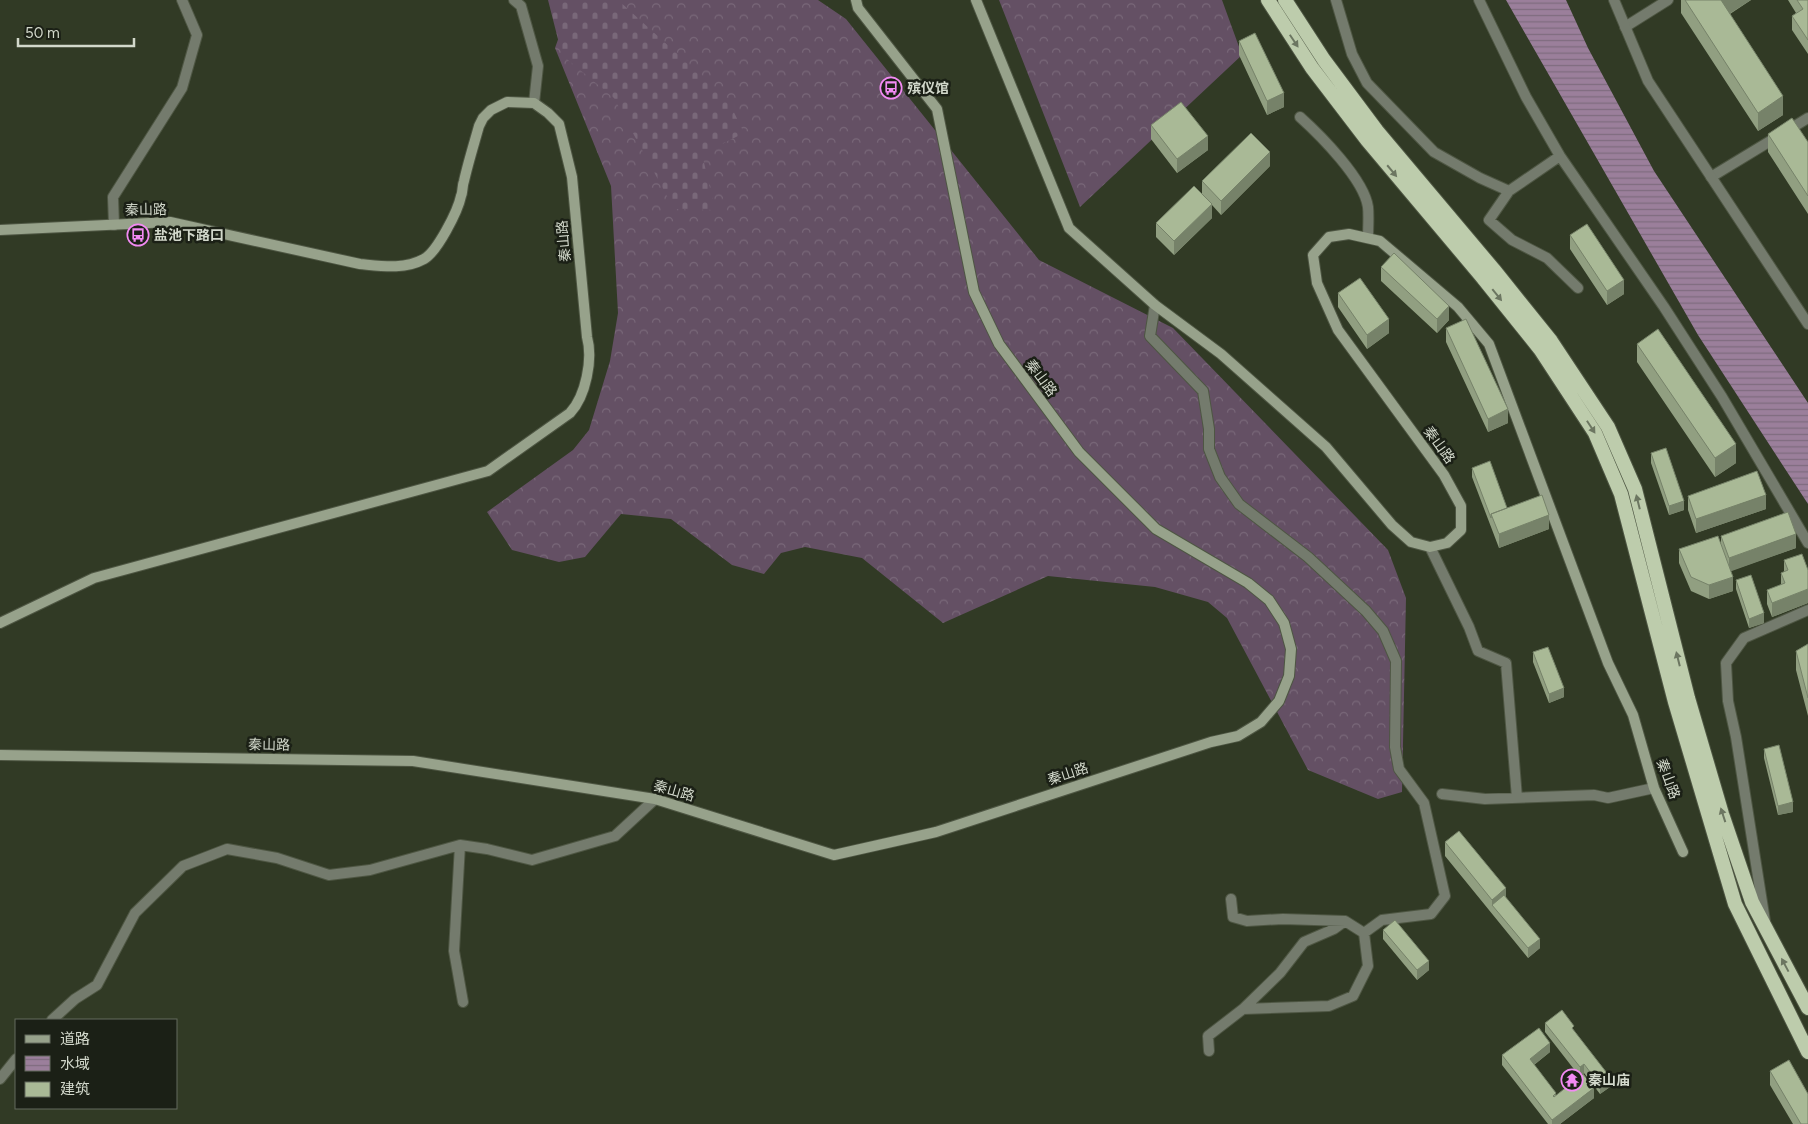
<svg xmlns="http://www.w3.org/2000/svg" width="1808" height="1124" font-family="Figtree,'Noto Sans SC',sans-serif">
	<defs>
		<pattern id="forest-crowns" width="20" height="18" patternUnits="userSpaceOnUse" patternTransform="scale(1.25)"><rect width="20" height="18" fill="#645064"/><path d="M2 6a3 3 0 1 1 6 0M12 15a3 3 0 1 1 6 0" fill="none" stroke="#796879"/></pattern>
		<pattern id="cemetery-stones" width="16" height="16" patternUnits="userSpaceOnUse" patternTransform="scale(1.25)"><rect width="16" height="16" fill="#645064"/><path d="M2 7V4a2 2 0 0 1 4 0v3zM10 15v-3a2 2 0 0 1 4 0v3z" fill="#796879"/></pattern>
		<pattern id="water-rules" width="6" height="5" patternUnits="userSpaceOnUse" patternTransform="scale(1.25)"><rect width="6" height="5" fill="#9b7f9b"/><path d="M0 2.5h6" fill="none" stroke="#7f6c7f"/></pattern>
	</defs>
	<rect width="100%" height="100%" fill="#313a25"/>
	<path fill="url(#forest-crowns)" d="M572,0H818L846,19L1039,260L1173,328L1388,550L1406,598L1402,792L1378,799L1308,770L1227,618L1208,602L1155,587L1048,576L943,623L862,558L805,547L781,553L764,574L732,565L671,519L621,514L585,557L559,562L512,550L487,512L573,450L589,430L610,361L618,313L611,186L555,48Z
		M999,0H1222L1242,55L1080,207Z"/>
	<path fill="url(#cemetery-stones)" d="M548,0H618L728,100L744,133L702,154L715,210L674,209L614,98L562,55Z"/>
	<path fill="url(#water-rules)" d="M1506,0H1566L1588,48L1654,171L1808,403V504L1698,335Z"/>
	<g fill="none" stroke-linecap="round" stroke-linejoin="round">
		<g stroke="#4e5643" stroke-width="12">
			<path id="minor" d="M514,0L521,6L538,66L534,103
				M1336,0L1352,54L1367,83L1434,152L1480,178L1509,191L1560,156
				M1479,0L1526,97L1560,156L1664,307L1722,397L1808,543
				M1625,27L1668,0
				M1300,117C1320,135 1364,179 1368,207C1369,217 1368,228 1368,238
				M1711,177L1808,118
				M1509,191L1489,220L1512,240L1547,258L1578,288
				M114,225L113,197L182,88L197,35L182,0
				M1155,305L1150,336L1203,391L1209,429V449L1220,477L1239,504L1308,557L1366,611L1383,631L1396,661L1395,747L1399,769L1424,803L1445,896L1431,914L1382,920L1364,933
				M1430,547L1469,627L1478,651L1506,663L1517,798
				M1442,794L1485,799L1594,795L1608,798L1654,788
				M460,845L454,951L463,1002
				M1231,899L1233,917L1247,921L1283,919L1345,921L1364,933L1368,966L1353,996L1329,1006L1243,1009
				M1765,921L1736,737L1728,701L1726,663L1744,638L1808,610
				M52,1020L75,999L97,985L135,913L183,866L227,849L277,858L329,875L370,870L460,845L487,849L532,860L615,836L655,799
				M1209,1051L1208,1036L1243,1009L1280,973L1304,942L1334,929L1345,921
				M0,1079L16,1059"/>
		</g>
		<g stroke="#4e5643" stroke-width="12">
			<path id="tertiary" d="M1614,0L1648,81L1808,324"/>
		</g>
		<g stroke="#4e5643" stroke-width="12">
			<path id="secondary" d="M976,0L1069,228L1155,305L1221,354L1326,447L1392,525L1411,542L1430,547L1447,543L1461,530V506L1444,475L1338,330L1317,283L1313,255L1329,237L1349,234L1380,241L1458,307L1489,344L1608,663L1633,715L1654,788L1683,852
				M0,230L170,222L360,264C381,266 404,270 424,259C437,252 458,211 461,196C463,192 462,186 464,181C468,163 474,144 479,126L483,118L491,110L507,102L534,103L548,113L559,124L572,177L587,337C593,359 586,396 570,413L488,471L94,578L0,623
				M0,755L413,761L655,799L834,855L936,832L1211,742L1238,736L1261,722L1279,701L1289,676L1291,649L1284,623L1269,600L1248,583L1156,529L1079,452L999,344L974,292L937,109L858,8L856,0"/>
		</g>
		<g stroke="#4e5643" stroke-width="16">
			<path id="trunk" d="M1268,0L1312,68L1367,140L1483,278L1540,349L1595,433L1621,494L1675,702L1735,904L1808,1052
				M1285,0L1324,60L1377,131L1494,270L1551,341L1608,427L1635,489L1688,698L1722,814L1752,902L1808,1008"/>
		</g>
		<use href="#minor" stroke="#747b6d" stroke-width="10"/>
		<use href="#tertiary" stroke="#747b6d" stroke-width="10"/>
		<use href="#secondary" stroke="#97a28b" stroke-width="10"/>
		<use href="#trunk" stroke="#bdccac" stroke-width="14"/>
	</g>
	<path fill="#919f81" d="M1681,0H1751L1730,14L1783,115L1758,131L1681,13Z
		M1788,0H1808V54L1792,30V16L1796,13Z
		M1239,41L1284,107L1267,115L1239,55Z
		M1151,125L1208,150L1177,173L1151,139Z
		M1768,134L1808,142V214L1768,152Z
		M1270,166L1221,215L1212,205V218L1174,255L1156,237V223L1202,194V181Z
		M1570,235L1624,294L1607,305L1570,249Z
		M1381,267L1449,320L1437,333L1381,281Z
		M1338,293L1389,333L1367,349L1338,307Z
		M1446,328L1508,423L1488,432L1446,342Z
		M1637,344L1736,463L1715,477L1637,362Z
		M1651,453L1684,510L1669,515L1651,463Z
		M1472,468L1507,508L1549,529L1499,548L1472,477Z
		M1688,496L1766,509L1696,533L1688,510Z
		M1721,536L1796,548L1730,571L1733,591L1709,599L1691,591L1679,563V549L1721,544Z
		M1784,560L1808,570V603L1772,617L1767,604V590L1781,585V573L1784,572Z
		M1736,580L1764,623L1749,628L1736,589Z
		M1808,644V716L1796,670V651Z
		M1533,652L1564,697L1549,703L1533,662Z
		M1764,749L1793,812L1778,815L1764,758Z
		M1445,842L1506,898L1540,948L1528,958L1445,856Z
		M1383,930L1429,970L1417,980L1383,939Z
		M1545,1023L1574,1031L1610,1087L1600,1094L1584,1073L1580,1077L1545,1032Z
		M1550,1052L1534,1065L1556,1095L1594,1098L1560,1124H1548L1502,1065V1055Z
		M1770,1071L1808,1124H1793L1770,1085Z"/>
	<path fill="#768269" d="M1721,0H1751L1721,19Z
		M1284,93V107L1267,115V101Z
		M1783,96V115L1758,131V113Z
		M1208,136V150L1177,173V159Z
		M1270,152V166L1221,215V201Z
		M1212,204V218L1174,255V241Z
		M1624,280V294L1607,305V291Z
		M1449,306V320L1437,333V319Z
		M1389,319V333L1367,349V335Z
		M1508,409V423L1488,432V419Z
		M1736,444V463L1715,477V458Z
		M1766,495V509L1696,533V519Z
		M1684,501V510L1669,515V506Z
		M1549,515V529L1499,548V534Z
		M1796,534V548L1729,572V558Z
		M1733,577V591L1709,599V585Z
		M1808,589V603L1772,617V603Z
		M1764,613V623L1749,628V619Z
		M1564,688V697L1549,703V694Z
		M1793,802V812L1778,815V806Z
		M1506,888V902L1492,905V900Z
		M1540,939V948L1528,958V948Z
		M1429,961V970L1417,980V970Z
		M1550,1043V1052L1530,1068V1059Z
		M1584,1064V1073L1580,1077V1067Z
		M1610,1077V1087L1600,1094V1085Z
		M1594,1088V1098L1560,1124H1552V1120Z"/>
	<path fill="#a9b996" stroke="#768269" d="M1685,0H1722H1721L1783,96L1758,113Z
		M1797,0H1808V40L1792,16L1803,9Z
		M1255,33L1284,93L1267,101L1239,41Z
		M1181,102L1208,136L1177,159L1151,125Z
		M1792,118L1808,142V196L1768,134Z
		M1251,133L1270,152L1221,201L1202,181Z
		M1194,186L1212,204L1174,241L1156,223Z
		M1587,224L1624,280L1607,291L1570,235Z
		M1394,253L1449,306L1437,319L1381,267Z
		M1360,278L1389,319L1367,335L1338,293Z
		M1466,319L1508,409L1488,419L1446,328Z
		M1658,329L1736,444L1715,458L1637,344Z
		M1666,448L1684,501L1669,506L1651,453Z
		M1490,461L1507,508L1491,514V518L1472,468Z
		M1757,471L1766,495L1696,519L1688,496Z
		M1542,495L1549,515L1499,534L1491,514Z
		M1788,512L1796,534L1729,558L1721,536Z
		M1718,536L1733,577L1709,585L1691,577L1679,549Z
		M1802,554L1808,570V589L1772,603L1767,590L1785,583L1781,573L1788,570L1784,560Z
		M1751,575L1764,613L1749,619L1736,580Z
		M1808,644V698L1796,651Z
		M1548,647L1564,688L1549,694L1533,652Z
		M1779,745L1793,802L1778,806L1764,749Z
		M1459,831L1506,888L1492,900L1445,842Z
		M1504,895L1540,939L1528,948L1492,905Z
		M1395,920L1429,961L1417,970L1383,930Z
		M1562,1010L1574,1026L1572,1028L1610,1077L1600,1085L1584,1064L1580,1067L1545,1023Z
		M1539,1028L1550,1043L1530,1059L1556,1093L1553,1096L1554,1097L1583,1074L1594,1088L1552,1120L1502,1055Z
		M1789,1060L1808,1094V1124H1801L1770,1071Z"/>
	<defs><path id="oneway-solid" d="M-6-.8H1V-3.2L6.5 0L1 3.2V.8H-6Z" transform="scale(1.25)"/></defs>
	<g fill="#6c7661">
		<use href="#oneway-solid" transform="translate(1294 41) rotate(56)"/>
		<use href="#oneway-solid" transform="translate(1392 171) rotate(50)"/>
		<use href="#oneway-solid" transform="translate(1497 295) rotate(51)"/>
		<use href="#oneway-solid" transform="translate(1591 427) rotate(57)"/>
		<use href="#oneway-solid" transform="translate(1638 502) rotate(-104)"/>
		<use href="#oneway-solid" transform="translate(1678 659) rotate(-104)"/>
		<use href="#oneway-solid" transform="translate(1723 815) rotate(-108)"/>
		<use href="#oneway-solid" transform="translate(1785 965) rotate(-118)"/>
	</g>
	<defs>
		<g id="bus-ring" transform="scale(1.125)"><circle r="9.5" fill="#1b2016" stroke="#f28af3" stroke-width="1.5"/><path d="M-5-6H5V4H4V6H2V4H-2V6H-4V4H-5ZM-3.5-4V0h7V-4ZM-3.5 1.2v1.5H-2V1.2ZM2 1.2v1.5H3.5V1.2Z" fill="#f28af3"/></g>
		<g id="temple-ring" transform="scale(1.125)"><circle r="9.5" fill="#1b2016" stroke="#f28af3" stroke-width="1.5"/><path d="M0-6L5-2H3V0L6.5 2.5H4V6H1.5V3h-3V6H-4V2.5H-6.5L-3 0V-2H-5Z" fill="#f28af3"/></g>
	</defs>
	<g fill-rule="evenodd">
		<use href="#bus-ring" x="891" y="88"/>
		<use href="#bus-ring" x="138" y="235"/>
		<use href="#temple-ring" x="1572" y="1080"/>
	</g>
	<g text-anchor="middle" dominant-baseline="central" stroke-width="5" stroke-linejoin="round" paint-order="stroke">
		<g font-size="14" font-weight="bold" fill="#d2d8cb" stroke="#1b2016" text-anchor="start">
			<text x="907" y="88">殡仪馆</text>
			<text x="154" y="235">盐池下路口</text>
			<text x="1588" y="1080">秦山庙</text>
		</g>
		<g font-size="14" fill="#d2d8cb" stroke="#1b2016">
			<text transform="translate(146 210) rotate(-1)">秦山路</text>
			<text transform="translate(564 241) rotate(-95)">秦山路</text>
			<text transform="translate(1041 378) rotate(53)">秦山路</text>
			<text transform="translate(1439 445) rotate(54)">秦山路</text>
			<text transform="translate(269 745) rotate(1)">秦山路</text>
			<text transform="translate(1068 774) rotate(-18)">秦山路</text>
			<text transform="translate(1668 779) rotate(70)">秦山路</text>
			<text transform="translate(674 791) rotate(16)">秦山路</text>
		</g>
	</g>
	<rect x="15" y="1019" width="162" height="90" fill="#1b2016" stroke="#646a5e"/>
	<rect x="25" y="1035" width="25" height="8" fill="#97a28b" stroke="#646a5e"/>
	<text x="60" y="1044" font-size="15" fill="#d2d8cb">道路</text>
	<rect x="25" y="1056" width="25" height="15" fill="url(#water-rules)" stroke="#646a5e"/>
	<text x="60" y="1069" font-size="15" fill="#d2d8cb">水域</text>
	<rect x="25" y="1082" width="25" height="15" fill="#a9b996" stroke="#646a5e"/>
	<text x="60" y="1094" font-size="15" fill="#d2d8cb">建筑</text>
	<path d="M18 38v8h116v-8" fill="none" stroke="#d2d8cb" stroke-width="2.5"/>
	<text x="25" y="38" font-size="15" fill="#d2d8cb" stroke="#1b2016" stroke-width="4" paint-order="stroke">50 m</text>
</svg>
